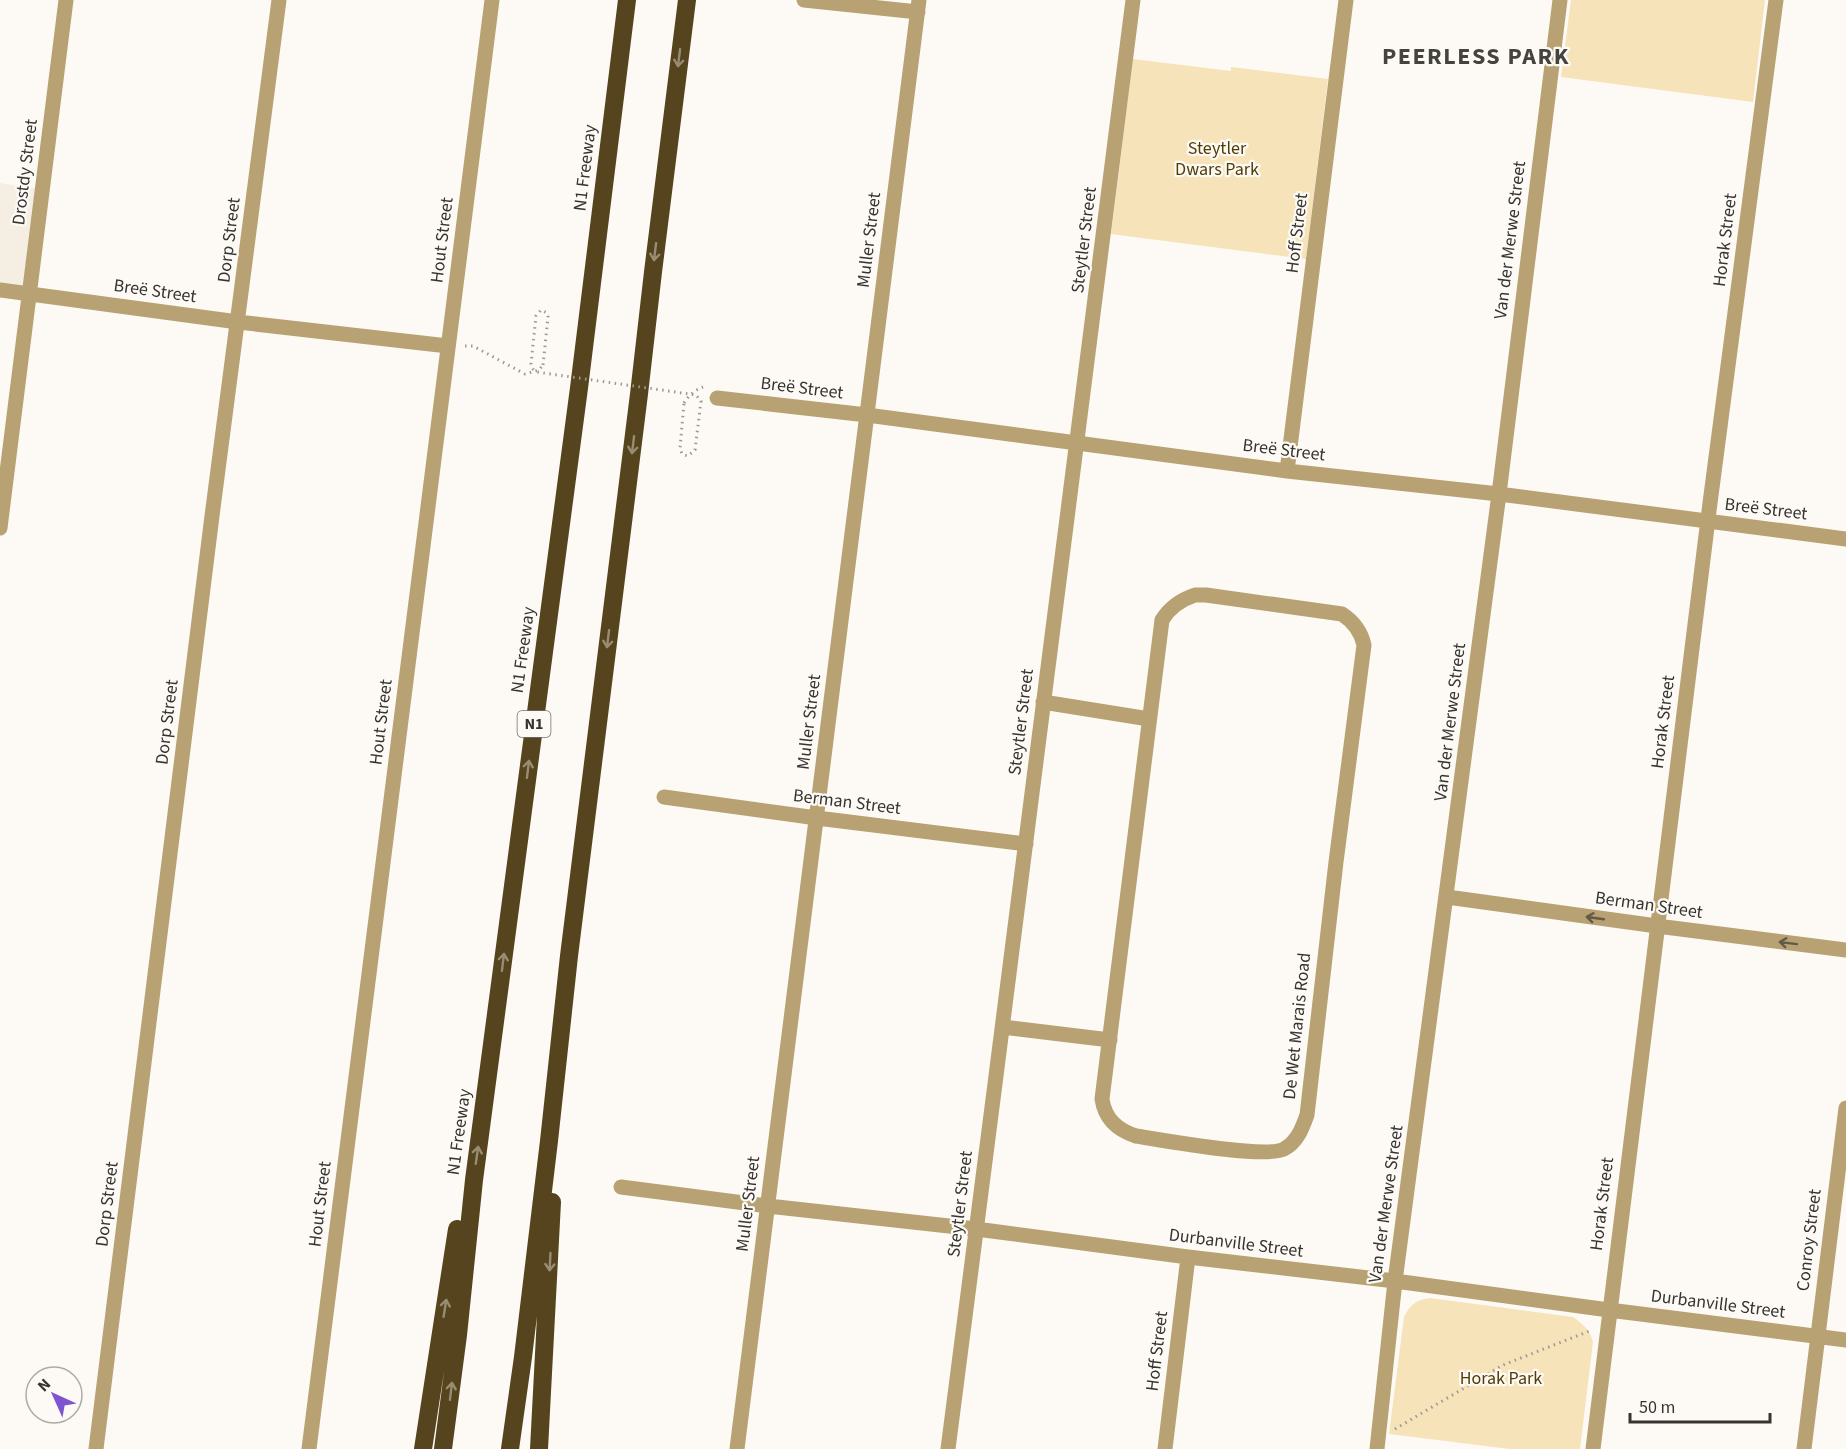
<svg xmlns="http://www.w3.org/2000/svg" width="1846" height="1449" font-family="'Source Sans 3',sans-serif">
	<rect width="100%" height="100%" fill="#fdfaf5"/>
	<path fill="#f5efe3" d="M0,183L41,189L28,294L0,291Z"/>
	<path fill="#f7e3b9" d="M1571,0H1765L1753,102L1561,77Z
		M1133,59L1231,71V67L1328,79L1306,259L1111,234Z
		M1430,1298L1573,1317C1583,1324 1590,1330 1593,1342L1580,1449H1510L1389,1434L1404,1317C1411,1304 1416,1300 1430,1298Z"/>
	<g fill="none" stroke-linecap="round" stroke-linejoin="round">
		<path stroke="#9b9996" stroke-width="3" stroke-dasharray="1.5 4.5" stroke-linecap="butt" d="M465,346H473L525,374L539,370L543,365
			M684,403C689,395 695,390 703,387
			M1395,1429L1503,1365L1592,1330"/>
		<path stroke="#b8a274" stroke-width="15" d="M804,0L918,12
			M0,290L238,322L448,346
			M717,398L867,415L1287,471L1499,494L1846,539
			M1287,471L1346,0
			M0,528L66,0
			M1195,595H1206L1342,614C1354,622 1361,631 1364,645L1336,862L1307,1115C1302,1129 1297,1142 1284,1149C1265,1159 1162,1140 1136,1136C1117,1130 1105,1119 1102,1099L1162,620C1170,607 1180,600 1195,595Z
			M1043,702L1149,719
			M664,797L817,818L1026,844
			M1447,897L1657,926L1846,950
			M1003,1027L1110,1040
			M621,1187L768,1206L976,1229L1188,1257L1395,1281L1609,1310L1846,1340
			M96,1449L212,516L279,0
			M309,1449L492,0
			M737,1449L919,0
			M948,1449C1010,966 1073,483 1133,0
			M1165,1449L1188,1257
			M1377,1449L1395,1281L1499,494L1560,0
			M1593,1449L1710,503L1776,0
			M1804,1449L1846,1108"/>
		<path stroke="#55441d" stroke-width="18" d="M423,1449L457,1229
			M443,1449L458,1335L474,1180L579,388L627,0
			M510,1449L523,1357L549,1141L569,956L639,394L653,272L687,0
			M539,1449L552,1202"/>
		<path stroke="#9b9996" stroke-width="3" stroke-dasharray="1.5 4.5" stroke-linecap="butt" d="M543,365L548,317L547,313L541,310L536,316L531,364L533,369L537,372L696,395L701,401L695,450L688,456L682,454L680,448L684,403"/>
	</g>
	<defs><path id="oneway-shaft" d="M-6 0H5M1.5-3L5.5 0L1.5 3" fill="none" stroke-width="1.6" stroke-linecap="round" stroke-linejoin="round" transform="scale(1.5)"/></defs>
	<g stroke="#988d73">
		<use href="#oneway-shaft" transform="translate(679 58) rotate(97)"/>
		<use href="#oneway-shaft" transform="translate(655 252) rotate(97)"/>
		<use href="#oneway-shaft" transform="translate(633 445) rotate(97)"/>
		<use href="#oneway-shaft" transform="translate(608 639) rotate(97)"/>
		<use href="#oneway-shaft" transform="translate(528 769) rotate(-83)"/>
		<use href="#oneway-shaft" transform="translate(503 962) rotate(-83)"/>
		<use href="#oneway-shaft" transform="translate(477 1155) rotate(-82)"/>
		<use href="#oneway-shaft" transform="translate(550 1262) rotate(93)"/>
		<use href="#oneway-shaft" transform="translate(445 1308) rotate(-81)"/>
		<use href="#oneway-shaft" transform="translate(451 1391) rotate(-83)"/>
	</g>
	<g stroke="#635a49">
		<use href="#oneway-shaft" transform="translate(1595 918) rotate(-172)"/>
		<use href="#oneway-shaft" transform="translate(1788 943) rotate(-173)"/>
	</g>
	<g text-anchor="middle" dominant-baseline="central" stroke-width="4.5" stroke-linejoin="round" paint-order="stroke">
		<rect fill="#fdfaf5" stroke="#716f6c" stroke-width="1.5" x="517.5" y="711" width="33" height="26" rx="4.5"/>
		<g font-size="16" font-weight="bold" fill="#353432">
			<text x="534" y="724">N1</text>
		</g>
		<g font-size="18" fill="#513c06" stroke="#fdfaf5">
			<text x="1217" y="148">Steytler<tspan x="1217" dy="21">Dwars Park</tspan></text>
			<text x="1501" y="1378">Horak Park</text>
		</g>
		<g font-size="18" fill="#353432" stroke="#fdfaf5">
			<text transform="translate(585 168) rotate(-83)">N1 Freeway</text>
			<text transform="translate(25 172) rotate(-83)">Drostdy Street</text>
			<text transform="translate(1297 233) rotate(-83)">Hoff Street</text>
			<text transform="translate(229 240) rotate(-83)">Dorp Street</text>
			<text transform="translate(442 240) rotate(-83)">Hout Street</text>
			<text transform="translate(869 240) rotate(-83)">Muller Street</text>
			<text transform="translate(1084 240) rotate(-83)">Steytler Street</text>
			<text transform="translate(1510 240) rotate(-83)">Van der Merwe Street</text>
			<text transform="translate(1725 240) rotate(-83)">Horak Street</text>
			<text transform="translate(155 291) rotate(8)">Breë Street</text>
			<text transform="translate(802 388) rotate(7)">Breë Street</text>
			<text transform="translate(1284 450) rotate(7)">Breë Street</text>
			<text transform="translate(1766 509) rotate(7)">Breë Street</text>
			<text transform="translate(523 650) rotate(-82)">N1 Freeway</text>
			<text transform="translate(167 722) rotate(-83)">Dorp Street</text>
			<text transform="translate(381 722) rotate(-83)">Hout Street</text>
			<text transform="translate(809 722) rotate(-83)">Muller Street</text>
			<text transform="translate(1021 722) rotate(-83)">Steytler Street</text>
			<text transform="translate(1450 722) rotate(-83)">Van der Merwe Street</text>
			<text transform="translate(1663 722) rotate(-83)">Horak Street</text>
			<text transform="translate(847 802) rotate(7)">Berman Street</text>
			<text transform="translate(1649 905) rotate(8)">Berman Street</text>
			<text transform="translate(1297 1026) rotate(-84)">De Wet Marais Road</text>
			<text transform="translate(459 1132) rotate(-82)">N1 Freeway</text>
			<text transform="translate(107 1204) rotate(-83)">Dorp Street</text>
			<text transform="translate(320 1204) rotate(-83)">Hout Street</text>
			<text transform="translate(748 1204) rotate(-83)">Muller Street</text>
			<text transform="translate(960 1204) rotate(-83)">Steytler Street</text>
			<text transform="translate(1386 1204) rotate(-82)">Van der Merwe Street</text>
			<text transform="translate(1602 1204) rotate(-83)">Horak Street</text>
			<text transform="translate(1809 1240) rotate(-83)">Conroy Street</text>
			<text transform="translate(1236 1243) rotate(7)">Durbanville Street</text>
			<text transform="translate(1718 1304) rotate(7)">Durbanville Street</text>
			<text transform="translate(1157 1351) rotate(-83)">Hoff Street</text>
		</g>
		<g font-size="24" font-weight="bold" letter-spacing="1.5" fill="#45433f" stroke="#fdfaf5">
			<text x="1476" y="56">PEERLESS PARK</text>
		</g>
	</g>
	<g transform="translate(54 1395) rotate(315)"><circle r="28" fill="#fdfaf5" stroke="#adaba7" stroke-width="1.5"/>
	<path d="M0-4.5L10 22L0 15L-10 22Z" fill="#7d55cf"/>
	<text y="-9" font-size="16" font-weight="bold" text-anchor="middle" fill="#353432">N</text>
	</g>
	<path d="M1630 1413v9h140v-9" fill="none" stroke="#353432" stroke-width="3"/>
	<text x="1639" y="1413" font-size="18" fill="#353432" stroke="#fdfaf5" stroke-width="4.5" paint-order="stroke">50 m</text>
</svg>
